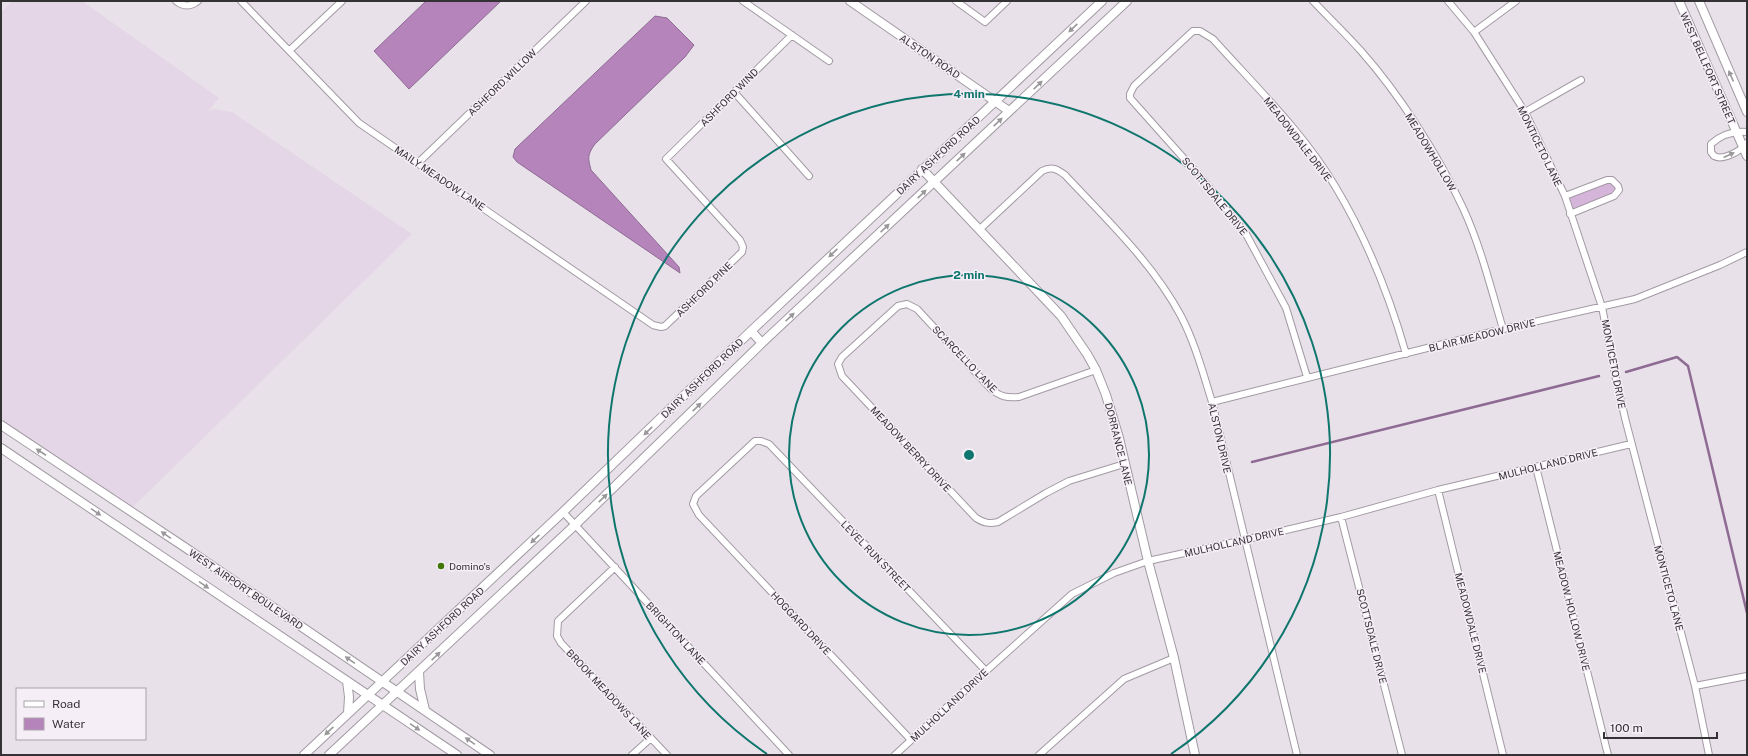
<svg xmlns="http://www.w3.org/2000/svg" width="1748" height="756" font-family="'Public Sans',sans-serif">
	<rect width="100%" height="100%" fill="#e9e1ea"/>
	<path fill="#e4d6e6" d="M12,1H82L219,98L208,111L214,109L232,112L412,234L133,507L1,419V12Z"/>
	<path fill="#d6b5db" d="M1607,181L1615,183L1616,193L1571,213L1566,197Z"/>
	<path fill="#b484bb" stroke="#8e6b93" d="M426,1H501L409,89L374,51Z
		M655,16L667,18L694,45L685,57L595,144C587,155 588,158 591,170L679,267L680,273L517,162L513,157L515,149Z"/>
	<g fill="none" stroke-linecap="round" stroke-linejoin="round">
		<path stroke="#8e6b93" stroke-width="2.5" d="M1626,372L1677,357L1688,366L1747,613
			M1252,462L1599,376"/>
		<g stroke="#a29aa3" stroke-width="8">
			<path id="street" d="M176,1C183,7 191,7 198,1
				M241,1L359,123L653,325L661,327L665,326L742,252L743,247L740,240L666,159L792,35
				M743,1L829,61
				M956,1L985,22L1007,1
				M1313,1C1329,18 1346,34 1361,51C1400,95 1438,155 1463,208C1481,247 1491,289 1503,329
				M1448,1L1474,32L1525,112L1565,196L1602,307L1617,384L1626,422L1695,686L1709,755
				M1474,32L1516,1
				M290,50L342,1
				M734,92L809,176
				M1525,112L1581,80
				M1747,132C1734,131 1721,135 1711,144V152L1714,156C1723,161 1741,151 1747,143
				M418,163L586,1
				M1565,196L1607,180H1612L1618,186L1619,190L1614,196L1570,214
				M980,229L1042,171C1052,166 1057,169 1065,175C1106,219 1152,262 1181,316C1195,343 1203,373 1212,402L1297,755
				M1096,370L1019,397C1007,398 1001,397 991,389L917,309L907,304L898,306L842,357L838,364L842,376L976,518C984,523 989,524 998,522L1046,493L1069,481L1124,464
				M1307,377L1286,308L1246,234L1204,181L1130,98V94L1134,86L1193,31H1200L1213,39C1255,86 1303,132 1335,186C1367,239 1389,294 1406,354
				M1212,402L1503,329L1635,299L1720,265L1747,252
				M1536,467L1608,755
				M1438,490L1503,755
				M563,512L789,755
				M1341,517L1402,755
				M615,567L558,621L557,636L561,643L667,755
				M1695,686L1747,676
				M911,740L699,515L693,504L696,496L755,441H761L769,444L986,671
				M632,755L651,738
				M895,755L986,671L1072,594L1114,573L1148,561L1244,540L1341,517L1438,490L1631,444
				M1039,755L1124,679L1174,658"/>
		</g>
		<g stroke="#a29aa3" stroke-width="10">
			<path id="secondary" d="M850,1L1009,111
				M1679,1L1747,156
				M1699,1L1747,112
				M922,169L1061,316L1087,354L1096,370L1106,395L1119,438L1148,561L1174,658L1195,755
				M751,331L762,343
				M1,425L183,546L490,755
				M1,448L457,755
				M419,672L420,689L425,710
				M347,681L349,697L348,713
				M304,755L563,512L751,331L1102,1
				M329,755L575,525L762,343L1127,1"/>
		</g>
		<use href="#street" stroke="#fff" stroke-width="6"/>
		<use href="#secondary" stroke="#fff" stroke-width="8"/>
	</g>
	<defs><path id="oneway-solid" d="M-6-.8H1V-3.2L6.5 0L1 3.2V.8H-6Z"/></defs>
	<g fill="#9a989a">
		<use href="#oneway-solid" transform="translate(1073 28) rotate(137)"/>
		<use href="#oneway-solid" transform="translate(1731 76) rotate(-114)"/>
		<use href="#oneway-solid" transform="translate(1038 85) rotate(-43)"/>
		<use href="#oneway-solid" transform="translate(998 122) rotate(-43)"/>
		<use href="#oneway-solid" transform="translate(1729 155) rotate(-25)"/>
		<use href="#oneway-solid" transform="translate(961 157) rotate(-43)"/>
		<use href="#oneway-solid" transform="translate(922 194) rotate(-44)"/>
		<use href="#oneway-solid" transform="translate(885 228) rotate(-43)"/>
		<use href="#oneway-solid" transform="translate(833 253) rotate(137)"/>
		<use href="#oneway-solid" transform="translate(790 317) rotate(-43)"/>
		<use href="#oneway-solid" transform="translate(697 407) rotate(-44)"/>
		<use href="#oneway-solid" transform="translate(648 431) rotate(136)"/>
		<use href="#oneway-solid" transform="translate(41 452) rotate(-147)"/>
		<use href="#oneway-solid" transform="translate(603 498) rotate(-44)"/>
		<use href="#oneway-solid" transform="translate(96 512) rotate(34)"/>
		<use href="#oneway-solid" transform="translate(166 535) rotate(-146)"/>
		<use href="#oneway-solid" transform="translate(535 539) rotate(137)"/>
		<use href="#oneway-solid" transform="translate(204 585) rotate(34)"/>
		<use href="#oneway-solid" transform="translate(436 656) rotate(-43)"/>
		<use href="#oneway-solid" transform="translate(350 660) rotate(-146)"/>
		<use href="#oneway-solid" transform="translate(415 727) rotate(34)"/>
		<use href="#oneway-solid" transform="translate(329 731) rotate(137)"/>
		<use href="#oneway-solid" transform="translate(470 741) rotate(-146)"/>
	</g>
	<g fill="none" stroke="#0f766e" stroke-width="2">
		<circle cx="969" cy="455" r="180"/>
		<path d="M767 754A361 361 0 1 1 1171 754"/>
	</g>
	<circle fill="#3f7605" stroke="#f6eef7" stroke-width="1.5" cx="441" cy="566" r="4"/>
	<g text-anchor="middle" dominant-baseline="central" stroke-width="3" stroke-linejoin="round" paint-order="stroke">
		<g font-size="10" fill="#353236" stroke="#f6eef7">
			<text transform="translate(930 56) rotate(34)">ALSTON ROAD</text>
			<text transform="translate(1708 68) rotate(66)">WEST BELLFORT STREET</text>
			<text transform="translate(502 82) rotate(-44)">ASHFORD WILLOW</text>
			<text transform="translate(729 97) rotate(-45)">ASHFORD WIND</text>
			<text transform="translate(1298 139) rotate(52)">MEADOWDALE DRIVE</text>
			<text transform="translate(1540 146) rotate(64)">MONTICETO LANE</text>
			<text transform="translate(1431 152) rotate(59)">MEADOWHOLLOW</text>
			<text transform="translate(938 155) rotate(-43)">DAIRY ASHFORD ROAD</text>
			<text transform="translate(440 178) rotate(34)">MAILY MEADOW LANE</text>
			<text transform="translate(1215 196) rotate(51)">SCOTTSDALE DRIVE</text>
			<text transform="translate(704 289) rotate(-44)">ASHFORD PINE</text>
			<text transform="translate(1482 335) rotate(-14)">BLAIR MEADOW DRIVE</text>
			<text transform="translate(965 359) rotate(46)">SCARCELLO LANE</text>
			<text transform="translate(1614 364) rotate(79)">MONTICETO DRIVE</text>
			<text transform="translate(702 378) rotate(-44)">DAIRY ASHFORD ROAD</text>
			<text transform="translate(1220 438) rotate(77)">ALSTON DRIVE</text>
			<text transform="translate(1119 444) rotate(76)">DORRANCE LANE</text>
			<text transform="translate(911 449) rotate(47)">MEADOW BERRY DRIVE</text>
			<text transform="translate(1548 464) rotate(-14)">MULHOLLAND DRIVE</text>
			<text transform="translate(1234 542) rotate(-13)">MULHOLLAND DRIVE</text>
			<text transform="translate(876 556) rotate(46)">LEVEL RUN STREET</text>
			<text transform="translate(1669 588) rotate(75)">MONTICETO LANE</text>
			<text transform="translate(246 589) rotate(34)">WEST AIRPORT BOULEVARD</text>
			<text transform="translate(1572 611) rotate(76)">MEADOW HOLLOW DRIVE</text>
			<text transform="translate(801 623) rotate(47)">HOGGARD DRIVE</text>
			<text transform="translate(1471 623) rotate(76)">MEADOWDALE DRIVE</text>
			<text transform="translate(442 626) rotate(-43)">DAIRY ASHFORD ROAD</text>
			<text transform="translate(676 633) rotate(47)">BRIGHTON LANE</text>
			<text transform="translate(1372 636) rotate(76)">SCOTTSDALE DRIVE</text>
			<text transform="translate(609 694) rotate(47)">BROOK MEADOWS LANE</text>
			<text transform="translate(949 705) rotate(-43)">MULHOLLAND DRIVE</text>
		</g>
		<g font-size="10" fill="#353236" stroke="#f6eef7" text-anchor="start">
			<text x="449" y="566">Domino's</text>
		</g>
	</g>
	<circle cx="969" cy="455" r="6" fill="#0f766e" stroke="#f6eef7" stroke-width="2"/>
	<g font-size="12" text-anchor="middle" font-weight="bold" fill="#0f766e" stroke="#f6eef7" stroke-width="3" stroke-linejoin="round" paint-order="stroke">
		<text x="969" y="98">4 min</text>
		<text x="969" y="279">2 min</text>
	</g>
	<rect width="1748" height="756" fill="none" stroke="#353236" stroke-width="4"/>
	<rect x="16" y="688" width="130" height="52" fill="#f6eef7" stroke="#a9a3aa"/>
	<rect x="24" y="701" width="20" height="6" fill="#ffffff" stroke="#a9a3aa"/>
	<text x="52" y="708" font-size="12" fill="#353236">Road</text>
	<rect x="24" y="718" width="20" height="12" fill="#b484bb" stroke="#a9a3aa"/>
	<text x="52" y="728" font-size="12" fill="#353236">Water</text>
	<path d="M1604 732v6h113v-6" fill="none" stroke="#353236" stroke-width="2"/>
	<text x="1610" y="732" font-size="12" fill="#353236" stroke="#f6eef7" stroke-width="3" paint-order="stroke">100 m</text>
</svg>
